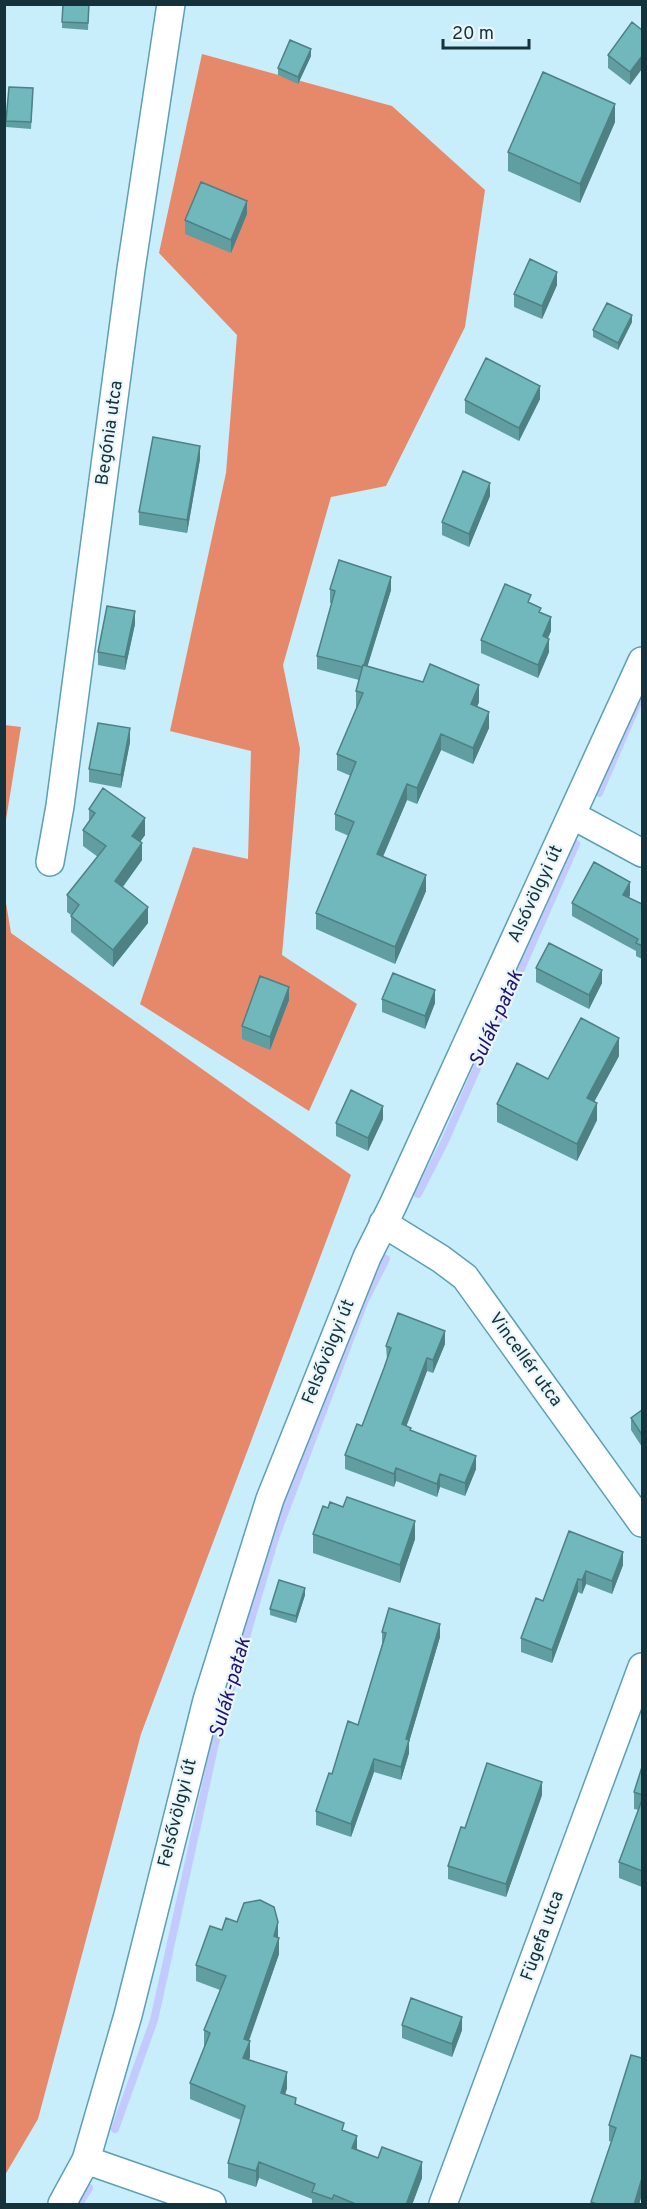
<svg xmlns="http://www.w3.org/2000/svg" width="647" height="2209" font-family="Overpass,sans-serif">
	<rect width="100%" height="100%" fill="#c7eefa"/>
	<path fill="#e6896a" d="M202,54L392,106L485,190L465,327L386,486L331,497L283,665L300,749L282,955L357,1004L309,1111L140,1004L193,847L248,859L251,751L170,731L226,473L237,335L159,253Z
		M5,725L21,727L5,826Z
		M5,897L11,933L351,1175L141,1734L38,2119L5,2175Z"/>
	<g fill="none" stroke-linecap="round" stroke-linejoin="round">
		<path stroke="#c3cafe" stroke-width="8" d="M599,793L642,693
			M418,1194L444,1143L576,844
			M115,2129L154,2020L216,1739L275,1538L364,1302L386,1259
			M79,2204L89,2188"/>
		<g stroke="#5e9fb3" stroke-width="30">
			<path id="minor" d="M572,815L642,853
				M50,862L60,806L131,269L171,4
				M383,1223L441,1259L465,1277L642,1523
				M86,2160L212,2204
				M62,2204L86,2160L128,2015L207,1700L270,1499L367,1257L393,1205L642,661
				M443,2204L642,1667"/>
		</g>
		<use href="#minor" stroke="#fff" stroke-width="27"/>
	</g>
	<path fill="#609ea1" d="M63,4H89L88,30L62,28Z
		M642,30L630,85L608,68V55Z
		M311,56L298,84L278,75V68Z
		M33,95L31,129L6,127V121Z
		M615,122L580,203L508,171V152Z
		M247,214L231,253L185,234V220Z
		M557,285L542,319L514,307V294Z
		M632,322L618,350L593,337V330Z
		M540,399L519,441L465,413V400Z
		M200,459L187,533L139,525V512Z
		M490,496L469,547L442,535V522Z
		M330,589L391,590L367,666L479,702L477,707L489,728L473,764L441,750L417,804L407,800L383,857L426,891L395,964L316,929V913L349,836L335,830V814L351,776L337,770V754L357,707H356V691L359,680L317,669V656L332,603H330Z
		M531,604L541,613L551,631L548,638L549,652L538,678L481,653V640Z
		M135,624L125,670L98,665V652Z
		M130,742L121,788L89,782V769Z
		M89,809L145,835L140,842L142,860L123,887L148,923L113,967L71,932V915L67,912V895L98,857L83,846V830L89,821Z
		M630,895L629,898L642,904V959L636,956V951L572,916V903Z
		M536,968L602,983L589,1009L536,982Z
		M382,999L435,1003L425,1029L382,1012Z
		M289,1000L270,1050L242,1039V1026Z
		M619,1056L594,1102L597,1120L577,1161L497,1122V1104L548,1079Z
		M383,1119L368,1151L336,1136V1123Z
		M445,1344L433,1373L427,1371L406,1426L411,1430L476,1469L465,1496L440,1487L437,1497L396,1481L394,1487L345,1469V1455L362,1426L387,1360L386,1346Z
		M642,1410V1447L631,1430V1418Z
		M569,1531L623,1565L612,1594L586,1584L582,1594L578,1592L552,1663L521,1652V1638L543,1601Z
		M313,1534L415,1539L400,1583L313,1553Z
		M305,1595L296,1623L270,1615V1609Z
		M382,1632L440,1637L409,1742V1753L401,1780L374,1772L351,1837L316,1825V1811L332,1774L358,1725L382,1645Z
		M642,1767V1887L619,1878V1862L639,1810L634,1809V1792Z
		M542,1795L506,1897L448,1879V1866L465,1828Z
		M222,1930L278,1938L279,1954L249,2041L250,2057L249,2060L287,2088L285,2094L296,2104L344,2131L357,2149L422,2178L412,2205H312V2199L259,2178L256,2187L228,2178V2163L241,2120L190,2099V2083L205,2047L204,2046V2030L220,1990L196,1981V1965Z
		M402,2025L462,2030L452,2057L402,2038Z
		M631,2055L642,2194L639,2205H591V2202L612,2142L609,2141V2125Z"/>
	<path fill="#4e8183" d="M311,49V56L298,84V77Z
		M642,56V69L630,85V72Z
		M615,104V122L580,203V184Z
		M247,201V214L231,253V240Z
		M557,272V285L542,319V306Z
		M632,315V322L618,350V343Z
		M540,386V399L519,441V428Z
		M200,446V459L187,533V520Z
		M490,483V496L469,547V534Z
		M391,577V590L363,681V668Z
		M135,611V624L125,670V657Z
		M551,617V631L543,649V636Z
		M549,639V652L538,678V665Z
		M479,685V702L471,720V704Z
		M489,712V728L473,764V748Z
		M130,728V742L121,788V775Z
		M441,734V750L417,804V788Z
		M6,743V756L4,768V755Z
		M407,784V800L377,870V854Z
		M145,818V835L132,853V836Z
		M142,843V860L115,897V881Z
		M426,875V891L395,964V947Z
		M630,882V895L623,908V895Z
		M148,907V923L113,967V950Z
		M602,970V983L589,1009V995Z
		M289,987V1000L270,1050V1037Z
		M435,990V1003L425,1029V1016Z
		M619,1038V1056L587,1115V1098Z
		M597,1103V1120L577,1161V1144Z
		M383,1106V1119L368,1151V1138Z
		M445,1331V1344L433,1373V1360Z
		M427,1358V1371L402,1438V1424Z
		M476,1456V1469L465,1496V1483Z
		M396,1468V1481L394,1487V1474Z
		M440,1474V1487L437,1497V1484Z
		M415,1521V1539L400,1583V1565Z
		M623,1552V1565L612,1594V1581Z
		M586,1571V1584L582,1594V1580Z
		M578,1579V1592L552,1663V1650Z
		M305,1588V1595L296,1623V1616Z
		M440,1624V1637L409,1742V1753L401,1780V1767L406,1739Z
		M374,1759V1772L351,1837V1824Z
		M542,1782V1795L506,1897V1884Z
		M278,1922V1938L274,1936Z
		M279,1938V1954L244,2054V2039Z
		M462,2017V2030L452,2057V2044Z
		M250,2041V2057L243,2074V2058Z
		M287,2072V2088L281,2109V2093Z
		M357,2136V2152L352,2148Z
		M259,2162V2178L256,2187V2171Z
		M422,2162V2178L412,2205H406Z
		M642,2178V2194L639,2205H634Z"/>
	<path fill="#70b8bb" stroke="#4e8183" stroke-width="1.5" d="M63,4H89L88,23L62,22Z
		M632,22L642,30V56L630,72L608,55Z
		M290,40L311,49L298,77L278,68Z
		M543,72L615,104L580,184L508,152Z
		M9,87L33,88L31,122L6,121Z
		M201,182L247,201L231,240L185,220Z
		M530,259L557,272L542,306L514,294Z
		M607,303L632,315L618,343L593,330Z
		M486,358L540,386L519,428L465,400Z
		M153,437L200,446L187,520L139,512Z
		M463,471L490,483L469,534L442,522Z
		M339,560L391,577L364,665H363L362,667L317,656L335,591L330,589Z
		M505,584L531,595L528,602L541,608L539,612L551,617L543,636L549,639L538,665L481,640Z
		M107,606L135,611L125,657L98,652Z
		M430,664L479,685L471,704L489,712L473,748L441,734L417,788L407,784L377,854L426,875L395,947L316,913L354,822L335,814L356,762L337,754L363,693L356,691L363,665L423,682Z
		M98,723L130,728L121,775L89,769Z
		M103,788L145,818L132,836L142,843L115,881L148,907L113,950L71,916L79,905L67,895L106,846L83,830L95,813L89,809Z
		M594,862L630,882L623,895L642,904V946L636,943L638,939L572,903Z
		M549,943L602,970L589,995L536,968Z
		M393,973L435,990L425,1016L382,999Z
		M260,976L289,987L270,1037L242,1026Z
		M581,1018L619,1038L587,1098L597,1103L577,1144L497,1104L517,1063L548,1079Z
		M351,1090L383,1106L368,1138L336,1123Z
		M398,1313L445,1331L433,1360L427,1358L402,1424L411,1428L410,1430L476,1456L465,1483L440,1474L437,1484L396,1468L394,1474L345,1455L357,1424L362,1426L384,1368L391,1348L386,1346Z
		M642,1410V1435L631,1418Z
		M347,1497L415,1521L400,1565L313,1534L323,1506L328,1508L330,1502L343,1507Z
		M569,1531L623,1552L612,1581L586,1571L582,1580L578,1579L552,1650L521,1638L536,1598L543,1601Z
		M279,1580L305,1588L296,1616L270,1609Z
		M389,1608L440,1624L406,1739L409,1740L401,1767L374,1759L351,1824L316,1811L329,1773L332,1774L348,1721L358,1725L386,1633L382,1632Z
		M487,1763L542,1782L506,1884L448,1866L461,1827L465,1828Z
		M642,1767V1795L634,1792Z
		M642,1800V1871L619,1862Z
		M260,1900L274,1907L278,1922L274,1936L279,1938L244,2039L250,2041L243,2058L287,2072L281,2093L296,2098L295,2104L344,2123L342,2130L357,2136L352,2148L378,2158L382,2147L422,2162L406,2205H358L334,2195L332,2199L312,2192L315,2184L259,2162L256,2171L228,2163L245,2106L190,2083L210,2033L204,2030L226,1976L196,1965L210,1926L222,1930L226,1918L237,1922L244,1903Z
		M411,1998L462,2017L452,2044L402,2025Z
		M631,2055L642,2058V2178L634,2205H600L591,2202L616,2128L609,2125Z"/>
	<g text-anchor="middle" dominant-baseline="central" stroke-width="4.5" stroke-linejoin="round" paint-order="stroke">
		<g font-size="18" fill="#153139" stroke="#e9f6fa">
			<text transform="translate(110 433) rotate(-82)">Begónia utca</text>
			<text transform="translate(536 894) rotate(-65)">Alsóvölgyi út</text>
			<text transform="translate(329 1352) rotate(-68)">Felsővölgyi út</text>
			<text transform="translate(525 1360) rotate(54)">Vincellér utca</text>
			<text transform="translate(178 1813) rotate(-76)">Felsővölgyi út</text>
			<text transform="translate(543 1936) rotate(-70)">Fügefa utca</text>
		</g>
		<g font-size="20" font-style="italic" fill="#221072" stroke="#e9f6fa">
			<text transform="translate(497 1019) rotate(-66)">Sulák-patak</text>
			<text transform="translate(231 1688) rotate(-74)">Sulák-patak</text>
		</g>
	</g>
	<rect width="647" height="2209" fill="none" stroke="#153139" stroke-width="12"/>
	<path d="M443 39v9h86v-9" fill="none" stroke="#153139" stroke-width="3"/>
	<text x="452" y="39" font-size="18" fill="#153139" stroke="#e9f6fa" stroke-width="4.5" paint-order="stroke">20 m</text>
</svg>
